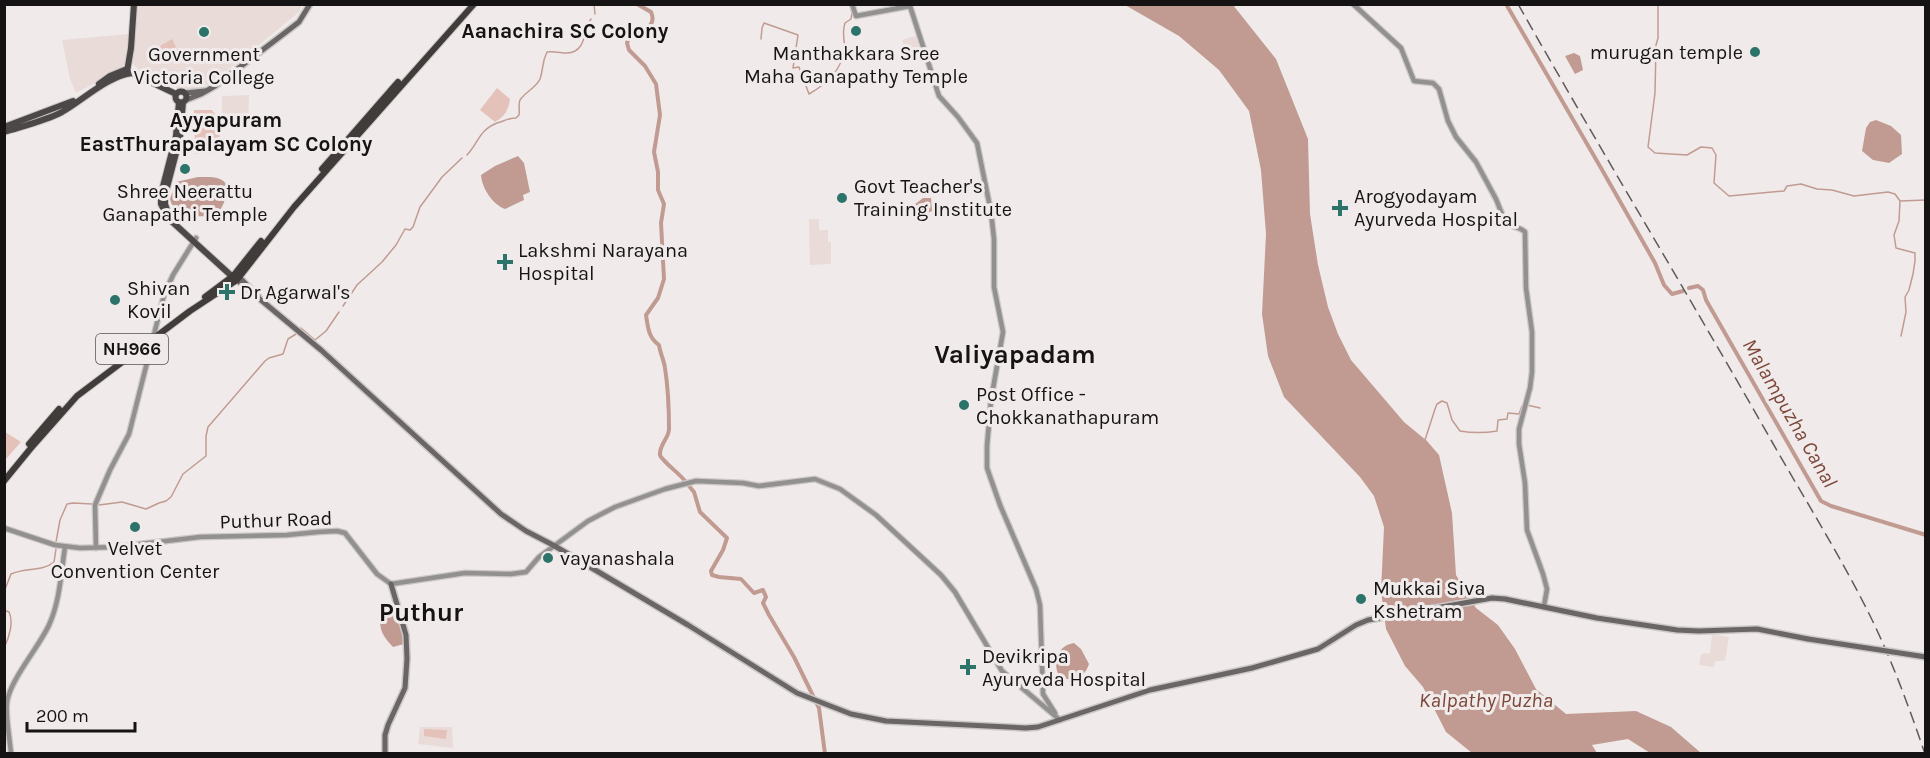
<svg xmlns="http://www.w3.org/2000/svg" width="1930" height="758" font-family="Karla,sans-serif">
	<rect width="100%" height="100%" fill="#f0ebea"/>
	<path fill="#e9dbd8" d="M135,5H302L299,12L241,60L210,83L198,90L189,93L144,75L133,64Z
		M128,34L127,58L124,68L76,93L70,79L62,40Z
		M916,36L920,49L906,53L902,40Z
		M249,95L248,125L222,126V96Z
		M809,219H819V230H828V242H831V264L810,265Z
		M1712,634L1729,637L1725,661H1715L1714,667L1699,665L1701,654L1710,653Z
		M420,727H452L453,748L418,744Z"/>
	<path fill="#e4c1b9" d="M172,39L176,47L160,56V46Z
		M497,88L510,99C508,111 505,116 495,122L480,110Z
		M194,110H212L219,120L220,153L195,154Z
		M5,432L21,442L5,460L4,432Z
		M424,729L447,730L446,739L424,736Z"/>
	<path fill="#c19b92" d="M1125,5H1233L1276,59L1308,139L1310,214L1318,265L1328,307L1338,334L1351,360L1404,422L1427,441L1439,455L1452,513L1456,575L1476,608L1498,625L1515,649L1536,689L1566,714L1636,711L1671,727L1701,753H1650L1628,739L1592,745L1597,753H1472L1446,732L1423,687L1405,666L1386,629L1381,591L1384,527L1374,496L1360,477L1284,397L1268,356L1262,314L1266,234L1261,170L1249,111L1219,70L1179,36Z
		M1574,53L1580,56L1583,70L1575,74L1565,56Z
		M1876,120L1891,126L1901,135L1902,154L1889,163L1873,160L1862,151L1866,128L1870,122Z
		M518,156L524,163L530,192L523,195L524,200L505,209C492,204 482,188 481,175L495,166Z
		M198,177C205,177 216,176 222,180C234,187 222,208 217,215C206,217 188,217 178,211C173,208 171,203 170,199L176,182Z
		M923,198H931L932,211L923,215L914,210V205Z
		M394,609C401,618 403,633 404,644L393,647C383,637 377,627 382,614Z
		M1074,643L1081,649L1089,664C1084,679 1071,685 1058,674C1053,661 1058,645 1074,643Z"/>
	<g fill="none" stroke-linecap="round" stroke-linejoin="round">
		<path stroke="#c19b92" stroke-width="1.5" d="M594,4L595,14
			M1658,4V38L1656,45L1655,93L1648,147L1655,153L1687,155L1701,147L1712,148L1716,155L1714,183L1729,196L1784,191L1787,186L1801,184L1817,189L1832,190L1854,196L1888,192L1895,194L1900,201L1926,200
			M761,39L762,28L764,23L798,35L793,68L799,67L809,94C825,85 841,71 844,51C846,42 841,34 845,23L851,19L852,13L850,4
			M467,155C479,142 479,130 497,123C504,121 509,118 516,118L519,115C520,110 518,104 520,100C525,92 536,88 540,79C544,68 541,64 547,52C554,51 561,53 567,53C587,52 583,30 591,19
			M1900,201L1899,221L1894,235L1896,248L1915,253V261L1913,274L1909,290L1905,297L1906,312L1901,336
			M343,306L357,285L382,262L396,245L405,229L410,230L413,227L420,207L434,188L442,177L462,158
			M301,328L315,340L326,331L339,312
			M1527,405L1540,408
			M1425,440L1435,409L1437,404L1442,401L1447,403L1452,420L1460,431C1472,433 1485,433 1497,431L1498,420L1507,419L1508,413L1519,414L1522,406
			M99,505L122,502L146,509L159,503L166,501L171,497L183,474L206,456V436L208,427L265,361L269,358L283,354L288,339L296,334
			M56,542L60,520L67,504L73,503L92,504
			M4,592L11,574C26,567 42,572 54,562L56,549
			M4,610L9,612C14,622 9,638 4,648"/>
		<path stroke="#c19b92" stroke-width="4" d="M637,4L651,12C658,28 640,31 629,38L627,43L629,50L645,66L656,84L660,115L654,152L658,172V190L664,204L661,223L664,279L658,298L646,315C648,327 648,337 659,345C660,353 664,360 665,368C668,387 669,409 669,429C669,438 659,445 660,455C661,460 680,474 685,481
			M1506,4L1601,168L1655,263L1664,285L1672,294L1683,291
			M1689,288L1698,286L1703,290L1706,300L1821,501L1831,506L1926,535
			M689,486L694,492L700,512L727,538L723,550L711,571L712,575L719,577L741,579L754,593L763,590L766,597L763,603L769,615L794,657L819,708L825,754"/>
		<g stroke="#cdc8c8" stroke-width="7">
			<path id="tertiary" d="M852,4L856,16L910,6L939,96L958,117L977,143L991,212L994,239V287L1003,332L991,400L987,446V468L1000,505L1036,589L1040,605L1043,694L1055,713
				M1353,4L1401,48L1414,81L1433,83L1439,89L1448,121L1456,137L1476,162L1496,199L1506,224C1513,227 1520,227 1525,232L1526,288L1532,332V372L1530,388L1519,429V444L1525,483L1527,530L1543,574L1547,589L1544,606
				M4,528L55,545L80,548L115,547L200,537L287,535L318,532L337,531L345,533L377,574L391,584L465,573L511,574L526,572L539,557L588,521L615,507L665,489L696,481L743,483L759,486L815,479L840,489L876,515L941,575L955,592L1002,671L1060,720
				M96,548L95,505L110,470L129,434L164,295L173,275L196,238
				M11,754C10,739 5,716 7,702C10,680 39,647 49,625C60,601 61,573 65,547"/>
		</g>
		<g stroke="#cdc8c8" stroke-width="8">
			<path id="secondary" d="M185,93L205,91
				M186,100L201,94L215,86L273,42L299,22L310,4
				M239,277L258,296
				M237,280L321,350L501,514L526,531L553,545L688,625L797,693L851,714L886,721L1026,728L1038,727L1150,690L1252,668L1318,649L1356,625L1368,620L1492,598L1505,599L1597,618L1677,630L1699,631L1757,629L1808,639
				M385,754V735L388,725L405,688L407,659L406,635L391,584"/>
		</g>
		<g stroke="#cdc8c8" stroke-width="8">
			<path id="primary" d="M127,72L131,48L134,4
				M99,84L110,76L127,69
				M175.5 97a5.5 5.5 0 1 1 11 0a5.5 5.5 0 1 1-11 0Z
				M179,102L176,136L161,194V204L168,218L236,280
				M4,127L73,101
				M4,132C23,126 45,121 62,112C83,100 108,76 132,73L176,94
				M167,210L165,204V195L180,138L183,102"/>
		</g>
		<g stroke="#cdc8c8" stroke-width="8">
			<path id="trunk" d="M322,169L398,82
				M205,297L233,276L261,241
				M29,444L59,409
				M4,481L31,448L77,396L190,311L237,280L294,207L474,4"/>
		</g>
		<use href="#tertiary" stroke="#939190" stroke-width="4.5"/>
		<use href="#secondary" stroke="#696665" stroke-width="5"/>
		<use href="#primary" stroke="#4b4847" stroke-width="6"/>
		<use href="#trunk" stroke="#3f3c3a" stroke-width="6"/>
		<path stroke="#5e5b5b" stroke-width="1.5" stroke-dasharray="12 6" stroke-linecap="butt" d="M1518,4C1601,151 1688,294 1771,440C1801,493 1833,544 1861,598C1887,647 1907,701 1925,754"/>
		<g stroke="#cdc8c8" stroke-width="8" stroke-linecap="butt">
			<path id="secondary-bridge" d="M1808,639L1926,657"/>
		</g>
		<use href="#secondary-bridge" stroke="#696665" stroke-width="5"/>
	</g>
	<g fill="#2c736a" stroke="#f0ebea" stroke-width="2">
		<circle cx="856" cy="31" r="6"/>
		<circle cx="204" cy="32" r="6"/>
		<circle cx="1755" cy="52" r="6"/>
		<circle cx="185" cy="169" r="6"/>
		<circle cx="842" cy="198" r="6"/>
		<path d="M1337 199h6v6h6v6h-6v6h-6v-6h-6v-6h6z"/>
		<path d="M502 253h6v6h6v6h-6v6h-6v-6h-6v-6h6z"/>
		<path d="M224 283h6v6h6v6h-6v6h-6v-6h-6v-6h6z"/>
		<circle cx="115" cy="300" r="6"/>
		<circle cx="964" cy="405" r="6"/>
		<circle cx="135" cy="527" r="6"/>
		<circle cx="548" cy="558" r="6"/>
		<circle cx="1361" cy="599" r="6"/>
		<path d="M965 658h6v6h6v6h-6v6h-6v-6h-6v-6h6z"/>
	</g>
	<g text-anchor="middle" dominant-baseline="central" stroke-width="6" stroke-linejoin="round" paint-order="stroke">
		<rect fill="#f0ebea" stroke="#575454" stroke-width="1.5" x="96" y="334" width="72" height="30" rx="4.5"/>
		<g font-size="18" font-weight="bold" fill="#151313">
			<text x="132" y="349">NH966</text>
		</g>
		<g font-size="20" fill="#151313" stroke="#f0ebea" text-anchor="start">
			<text x="1743" y="52" text-anchor="end">murugan temple</text>
			<text x="856" y="53" text-anchor="middle">Manthakkara Sree<tspan x="856" dy="23">Maha Ganapathy Temple</tspan></text>
			<text x="204" y="54" text-anchor="middle">Government<tspan x="204" dy="23">Victoria College</tspan></text>
			<text x="854" y="186">Govt Teacher's<tspan x="854" dy="23">Training Institute</tspan></text>
			<text x="185" y="191" text-anchor="middle">Shree Neerattu<tspan x="185" dy="23">Ganapathi Temple</tspan></text>
			<text x="1354" y="196">Arogyodayam<tspan x="1354" dy="23">Ayurveda Hospital</tspan></text>
			<text x="518" y="250">Lakshmi Narayana<tspan x="518" dy="23">Hospital</tspan></text>
			<text x="127" y="288">Shivan<tspan x="127" dy="23">Kovil</tspan></text>
			<text x="240" y="292">Dr Agarwal's</text>
			<text x="976" y="394">Post Office -<tspan x="976" dy="23">Chokkanathapuram</tspan></text>
			<text x="135" y="548" text-anchor="middle">Velvet<tspan x="135" dy="23">Convention Center</tspan></text>
			<text x="560" y="558">vayanashala</text>
			<text x="1373" y="588">Mukkai Siva<tspan x="1373" dy="23">Kshetram</tspan></text>
			<text x="982" y="656">Devikripa<tspan x="982" dy="23">Ayurveda Hospital</tspan></text>
		</g>
		<g font-size="20" fill="#151313" stroke="#f0ebea">
			<text transform="translate(276 520) rotate(-2)">Puthur Road</text>
		</g>
		<g font-size="21" font-weight="bold" fill="#151313" stroke="#f0ebea">
			<text x="565" y="31">Aanachira SC Colony</text>
			<text x="226" y="120">Ayyapuram<tspan x="226" dy="24">EastThurapalayam SC Colony</tspan></text>
		</g>
		<g font-size="21" font-style="italic" fill="#7c4639" stroke="#f0ebea">
			<text transform="translate(1790 413) rotate(60)">Malampuzha Canal</text>
			<text x="1486" y="700">Kalpathy Puzha</text>
		</g>
		<g font-size="26" font-weight="bold" fill="#151313" stroke="#f0ebea">
			<text x="1015" y="354">Valiyapadam</text>
			<text x="421" y="612">Puthur</text>
		</g>
	</g>
	<rect width="1930" height="758" fill="none" stroke="#151313" stroke-width="12"/>
	<path d="M27 722v9h108v-9" fill="none" stroke="#151313" stroke-width="3"/>
	<text x="36" y="722" font-size="18" fill="#151313" stroke="#f0ebea" stroke-width="4.5" paint-order="stroke">200 m</text>
</svg>
